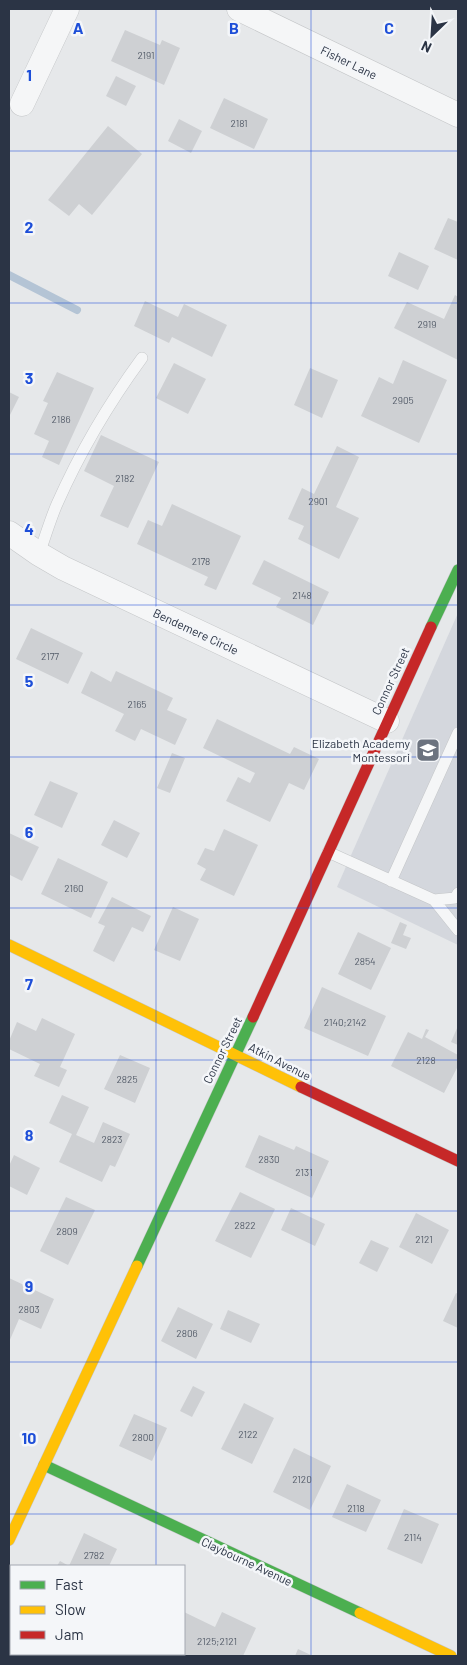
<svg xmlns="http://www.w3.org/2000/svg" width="467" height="1665" font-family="Barlow,sans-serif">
	<rect width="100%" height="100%" fill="#e6e8ea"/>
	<path fill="#d4d7dd" d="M458,613V945L337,887Z"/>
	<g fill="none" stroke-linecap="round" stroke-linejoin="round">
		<path stroke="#b4c4d5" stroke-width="8" d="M9,275L77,310"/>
	</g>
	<path fill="#ced0d3" d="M125,30L160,45L162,40L180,48L164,85L111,61Z
		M116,76L136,86L126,106L106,96Z
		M224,98L268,119L254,149L210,128Z
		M179,119L202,131L191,153L168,141Z
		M108,126L142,154L92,215L79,204L69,216L48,200Z
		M448,218L458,222V260L434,249Z
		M399,252L429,266L418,290L388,276Z
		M455,295L458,297V360L394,328L407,302L444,319Z
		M145,301L178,317L184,304L227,325L212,357L172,337L169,343L134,326Z
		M403,360L447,380L419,443L361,416L379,377L393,384Z
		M174,363L206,379L188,414L156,398Z
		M310,368L338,380L322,418L294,405Z
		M57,372L94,388L59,465L42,457L49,441L34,434L48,403L43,401Z
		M9,392L19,397L9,417Z
		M101,435L159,462L128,528L100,516L114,486L84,471Z
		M337,446L359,457L336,507L359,518L339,559L298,539L304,526L288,519L302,488L314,494Z
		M172,504L241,536L216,590L204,585L208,577L137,544L148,520L162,526Z
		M264,560L329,592L313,625L276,607L281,598L252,584Z
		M31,628L83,653L68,684L16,659Z
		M91,671L111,682L116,671L173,698L167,710L187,719L175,745L141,729L135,741L115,731L124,714L81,693Z
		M217,719L290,754L294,747L319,759L304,790L289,783L270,822L226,801L238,777L250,783L255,773L203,748Z
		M172,753L185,758L170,793L157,788Z
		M50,781L78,793L62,828L34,815Z
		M114,820L140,833L127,858L101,845Z
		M224,829L258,845L234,896L200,880L206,869L197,864L205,848L214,851Z
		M9,833L39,847L22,881L10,875L9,879Z
		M58,858L108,882L91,918L41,894Z
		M112,897L151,916L143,932L132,927L114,962L93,951L105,926L98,923Z
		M173,907L199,919L180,961L154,950Z
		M400,922L407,925L403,935L411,938L406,949L391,943Z
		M358,932L391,948L371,990L338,974Z
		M322,987L386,1016L368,1056L304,1028Z
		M42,1018L75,1034L60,1067L67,1070L59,1087L34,1076L40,1064L9,1049V1041L17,1022L36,1031Z
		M458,1026V1045L451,1042Z
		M426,1029L429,1030L425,1037L458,1055V1066L444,1093L391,1066L408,1032L422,1039Z
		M120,1055L150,1068L135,1103L104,1089Z
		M62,1095L89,1107L76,1135L94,1143L103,1122L130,1134L115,1167L110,1165L102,1182L59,1162L72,1134L49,1123Z
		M259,1135L294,1150L296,1146L329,1161L312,1198L245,1167Z
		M14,1155L40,1168L27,1195L9,1186V1166Z
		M240,1192L275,1209L251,1258L215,1241Z
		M66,1197L95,1210L68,1265L40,1251Z
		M291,1208L325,1224L315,1246L281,1230Z
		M416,1213L449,1230L432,1264L399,1247Z
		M371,1240L389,1248L377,1272L359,1263Z
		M9,1278L54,1299L41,1329L19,1319L9,1342Z
		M456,1293L458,1294V1328L443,1321Z
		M178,1307L213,1324L196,1359L161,1341Z
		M228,1310L260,1324L251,1343L220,1329Z
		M193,1386L205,1392L192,1417L180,1411Z
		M244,1403L274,1418L252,1464L221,1449Z
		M134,1414L167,1428L152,1461L119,1446Z
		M294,1448L331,1466L310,1510L273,1492Z
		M347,1484L381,1500L366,1532L332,1517Z
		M404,1509L439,1524L422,1564L387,1549Z
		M84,1533L117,1549L109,1566H57L60,1561L69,1566Z
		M184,1612L215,1627L222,1612L256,1628L243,1656H177L178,1654H184Z
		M298,1649L313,1656H295Z
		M19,1654H59L57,1656H18Z"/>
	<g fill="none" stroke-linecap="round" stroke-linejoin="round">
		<g stroke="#c4c6c8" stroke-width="12">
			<path id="lane" d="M39,554C45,538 50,520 57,504C80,452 109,403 142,358
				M328,852L434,900L455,898L458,893
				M391,881L458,733
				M434,900L458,930"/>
		</g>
		<g stroke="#c4c6c8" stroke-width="25">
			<path id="street" d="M239,9L458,115
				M22,104L67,9
				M9,533L39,554L63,568L387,721"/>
		</g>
		<g stroke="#c4c6c8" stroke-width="12">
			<path id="fast" d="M431,627L458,570
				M137,1266L253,1017
				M44,1465L360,1613"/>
		</g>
		<g stroke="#c4c6c8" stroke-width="12">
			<path id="slow" d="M9,945L301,1087
				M9,1540L137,1266
				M360,1613L451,1656"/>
		</g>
		<g stroke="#c4c6c8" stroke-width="12">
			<path id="jam" d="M253,1017L431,627
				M301,1087L458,1161"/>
		</g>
		<use href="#lane" stroke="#f5f6f7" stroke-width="11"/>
		<use href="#street" stroke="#f5f6f7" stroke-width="24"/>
		<use href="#fast" stroke="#4caf50" stroke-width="11"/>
		<use href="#slow" stroke="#ffc107" stroke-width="11"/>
		<use href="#jam" stroke="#c62828" stroke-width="11"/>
	</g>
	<path fill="none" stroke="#1d4ed8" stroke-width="1" stroke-opacity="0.55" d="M156,9V1566M311,9V1656M9,151H458M9,303H458M9,454H458M9,605H458M9,757H458M9,908H458M9,1060H458M9,1211H458M9,1362H458M9,1514H458M156,1654V1656"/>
	<defs>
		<g id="school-square" transform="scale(1.25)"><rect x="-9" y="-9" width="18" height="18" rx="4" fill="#6c737f" stroke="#f4f6f9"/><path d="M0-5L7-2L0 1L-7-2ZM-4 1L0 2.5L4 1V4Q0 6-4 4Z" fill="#fff"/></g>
	</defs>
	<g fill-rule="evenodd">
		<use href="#school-square" x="428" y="750"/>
	</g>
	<g text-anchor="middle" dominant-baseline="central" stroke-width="5" stroke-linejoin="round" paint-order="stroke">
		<g font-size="10" fill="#545c69">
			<text x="146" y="55">2191</text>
			<text x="239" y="123">2181</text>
			<text x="427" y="324">2919</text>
			<text x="403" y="400">2905</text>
			<text x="61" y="419">2186</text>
			<text x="125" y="478">2182</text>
			<text x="318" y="501">2901</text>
			<text x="201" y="561">2178</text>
			<text x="302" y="595">2148</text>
			<text x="50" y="656">2177</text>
			<text x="137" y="704">2165</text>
			<text x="74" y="888">2160</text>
			<text x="365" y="961">2854</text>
			<text x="345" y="1022">2140;2142</text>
			<text x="426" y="1060">2128</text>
			<text x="127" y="1079">2825</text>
			<text x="112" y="1139">2823</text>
			<text x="269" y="1159">2830</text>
			<text x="304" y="1172">2131</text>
			<text x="245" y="1225">2822</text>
			<text x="67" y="1231">2809</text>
			<text x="424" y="1239">2121</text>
			<text x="29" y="1309">2803</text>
			<text x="187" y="1333">2806</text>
			<text x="248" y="1434">2122</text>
			<text x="143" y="1437">2800</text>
			<text x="302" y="1479">2120</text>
			<text x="356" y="1508">2118</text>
			<text x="413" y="1537">2114</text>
			<text x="94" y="1555">2782</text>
			<text x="217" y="1641">2125;2121</text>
		</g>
		<g font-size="12" fill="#2b3445" stroke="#f4f6f9">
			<text transform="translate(349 62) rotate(26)">Fisher Lane</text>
			<text transform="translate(196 631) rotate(25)">Bendemere Circle</text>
			<text transform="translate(390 681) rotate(-65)">Connor Street</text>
			<text transform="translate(222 1050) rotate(-64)">Connor Street</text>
			<text transform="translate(280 1061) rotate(27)">Atkin Avenue</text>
			<text transform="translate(247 1561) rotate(25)">Claybourne Avenue</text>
		</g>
		<g font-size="12" fill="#2b3445" stroke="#f4f6f9" text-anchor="end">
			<text x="410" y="743">Elizabeth Academy<tspan x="410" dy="14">Montessori</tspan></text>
		</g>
	</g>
	<g font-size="16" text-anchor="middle" font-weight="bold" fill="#1d4ed8" stroke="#f4f6f9" stroke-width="5" stroke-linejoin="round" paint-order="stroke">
		<text x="78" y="34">A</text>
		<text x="234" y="34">B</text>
		<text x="389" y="34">C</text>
		<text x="29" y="81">1</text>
		<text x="29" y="233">2</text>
		<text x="29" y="384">3</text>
		<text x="29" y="535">4</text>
		<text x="29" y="687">5</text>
		<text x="29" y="838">6</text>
		<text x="29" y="990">7</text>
		<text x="29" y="1141">8</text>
		<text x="29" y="1292">9</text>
		<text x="29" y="1444">10</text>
	</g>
	<rect width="467" height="1665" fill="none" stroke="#2b3445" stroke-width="20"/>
	<rect x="10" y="1565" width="175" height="90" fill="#f4f6f9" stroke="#a4a8b1"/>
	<rect x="20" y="1581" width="25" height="8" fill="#4caf50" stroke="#a4a8b1"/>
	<text x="55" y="1590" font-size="15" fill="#2b3445">Fast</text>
	<rect x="20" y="1606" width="25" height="8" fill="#ffc107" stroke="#a4a8b1"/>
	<text x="55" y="1615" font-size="15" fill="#2b3445">Slow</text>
	<rect x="20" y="1631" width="25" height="8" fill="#c62828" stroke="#a4a8b1"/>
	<text x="55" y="1640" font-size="15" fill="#2b3445">Jam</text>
	<g transform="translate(432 35) rotate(205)" stroke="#f4f6f9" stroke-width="4" paint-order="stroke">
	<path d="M0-4L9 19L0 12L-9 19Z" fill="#2b3445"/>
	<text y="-8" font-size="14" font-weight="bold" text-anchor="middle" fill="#2b3445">N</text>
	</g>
</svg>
